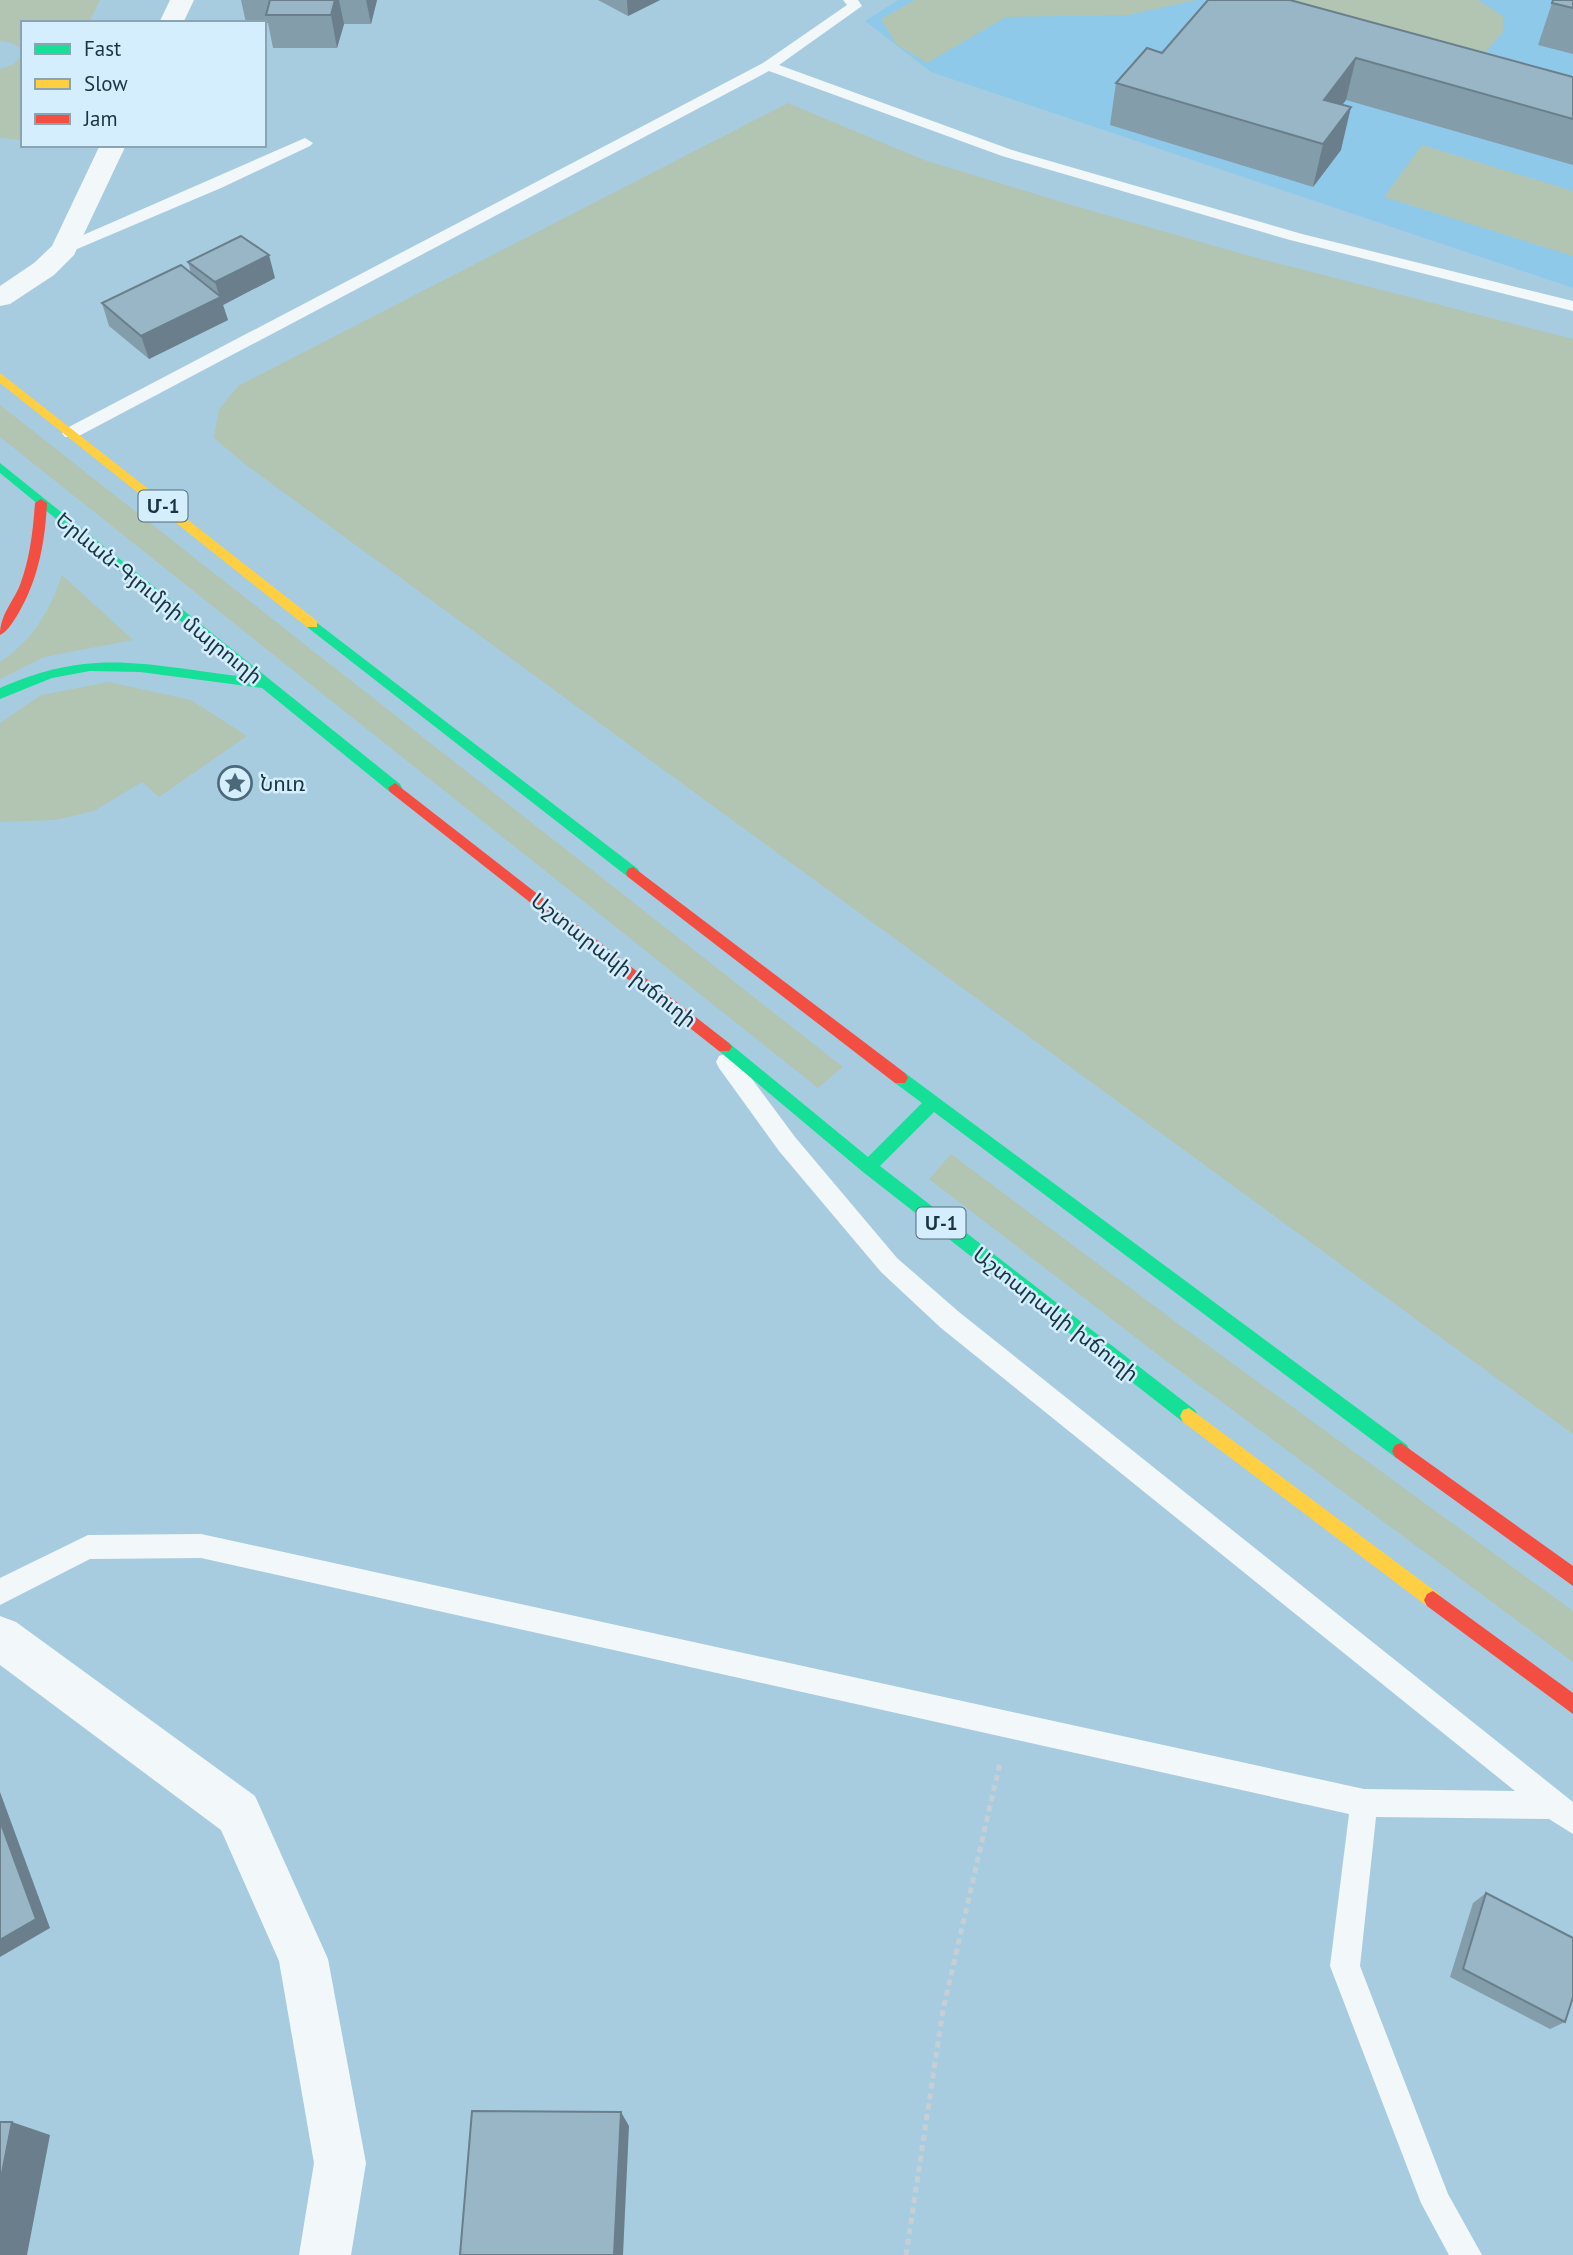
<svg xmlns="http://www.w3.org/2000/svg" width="1573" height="2255" font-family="'PT Sans','Noto Sans Armenian',sans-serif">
	<rect width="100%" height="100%" fill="#a7cce0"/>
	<path fill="#8fc9e9" d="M898,0H1573V288L931,72L865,21Z"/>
	<path fill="#b1c5b2" d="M0,0H100L89,23H23V50L12,43L0,41Z
		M915,0H1196L1128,15L1006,17L927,63L896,44L881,19Z
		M1211,0H1478L1503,16V32L1467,74Z
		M23,54V140L0,138V69L14,64Z
		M788,103L924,160L1068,204L1250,256L1573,339V1434L246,465L214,438L219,409L238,386Z
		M1422,145L1573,191V256L1384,197Z
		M0,405L843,1067L818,1088L0,437Z
		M62,575L133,640L44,657L0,679V662C32,641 50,611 62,575Z
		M109,682L191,700L247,736L159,797L142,782L94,811L55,820L0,822V723L41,695Z
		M951,1154L1184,1328L1573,1611V1662L1161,1357L929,1179Z"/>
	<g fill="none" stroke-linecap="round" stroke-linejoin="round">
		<path stroke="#c4cfd6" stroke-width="5" stroke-dasharray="6 4.5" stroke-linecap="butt" d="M906,2255L943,2010L1000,1763"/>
		<path fill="#f2f7fa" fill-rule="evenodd" d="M843,0H858L862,6L779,65L1012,150L1302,234L1573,301V311L1290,240L1002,156L769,71L77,437H65L62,433L65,429L763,63L847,5Z
			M305,138L313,143L310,146L221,188L70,252H58L56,249L58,246Z
			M727,1053L735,1056L795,1137L897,1258L959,1312L1573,1802V1834L1549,1819L1376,1817L1360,1966L1448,2194L1482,2255H1449L1421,2203L1330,1966L1349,1814L201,1558L90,1559L0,1605V1578L88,1535L201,1534L1364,1789L1515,1791L941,1328L881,1272L779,1151L719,1068L716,1062L719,1056Z"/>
		<path fill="#f2f7fa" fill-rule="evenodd" d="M170,0H194L183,23H159Z
			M100,145H126L74,255L54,275L10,304L0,306V286L34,263L52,246Z
			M0,1616L16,1622L255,1796L328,1959L366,2163L351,2255H299L314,2163L279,1961L221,1830L0,1665Z"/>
		<path fill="#16e098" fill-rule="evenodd" d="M0,463L400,784L402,788L400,792H390L262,688L140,672L90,671L52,678L0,699V688C96,645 151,667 249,677L0,473Z
			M312,619L638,869L640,873L638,877H628L307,627L305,624Z
			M724,1041L729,1043L868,1157L922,1103L895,1083L892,1078L895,1073H905L1407,1445L1410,1451L1407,1457L1401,1459L1395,1457L934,1112L880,1166L1195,1410L1198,1416L1195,1422L1189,1424L1183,1422L863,1172L719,1051L716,1047L719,1043Z"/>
		<path fill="#ffcf43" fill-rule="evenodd" d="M0,373L317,621V627H307L0,383Z
			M1189,1408L1439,1594L1442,1600L1439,1606L1433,1609L1427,1606L1183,1422L1180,1416L1183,1410Z"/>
		<path fill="#f24e42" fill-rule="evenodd" d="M41,499L47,503C45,543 38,580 18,614C13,622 8,631 0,635C0,615 13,602 20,585C30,558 33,531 35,503Z
			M395,783L729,1043L732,1047L729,1051H719L390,792L388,788Z
			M633,867L905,1073L908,1078L905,1083H895L628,877L626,873L628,869Z
			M1401,1443L1573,1566V1586L1395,1457L1392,1451L1395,1445Z
			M1433,1591L1573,1693V1714L1427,1606L1424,1600L1427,1594Z"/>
	</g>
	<path fill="#839daa" d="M241,0H377L371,24H344L337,48H273L268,23H246Z
		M598,0H660L628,16Z
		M1208,0L1573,77V165L1346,100L1342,105L1341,150L1313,187L1110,125L1116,83L1162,53Z
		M1573,0V54L1538,45L1552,3Z
		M188,262L275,278L223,305L228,320L149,359L109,326L102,303L191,273Z
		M1486,1893L1565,2022L1550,2029L1450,1977L1473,1903Z"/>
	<path fill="#6a7f8b" d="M335,0H339L344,24L337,48L331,15Z
		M366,0H377L371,24Z
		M627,0H660L628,16Z
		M1356,58L1346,100L1314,142L1324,100Z
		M1351,107L1341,150L1313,187L1323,144Z
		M269,255L275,278L223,305L228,320L149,359L141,336L220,298L215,282Z
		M0,1792L50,1928L0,1957Z
		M621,2112L629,2126L623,2255H614Z
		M12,2122L50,2135L27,2255H0V2183Z"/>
	<path fill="#98b6c6" stroke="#6a7f8b" stroke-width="2" d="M270,0H335L331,15H266Z
		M1208,0H1290L1573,77V119L1356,58L1324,100L1351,107L1323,144L1116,83L1147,48L1162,53Z
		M1553,0H1573V8L1552,3Z
		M241,236L269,255L215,282L188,262Z
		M181,265L221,297L141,336L102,303Z
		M0,1821L36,1919L0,1940Z
		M1486,1893L1573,1938V1997L1565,2022L1463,1969Z
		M472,2111L621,2112L614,2255H460Z
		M0,2122H12L0,2183Z"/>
	<defs>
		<g id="sight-ring" transform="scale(1.75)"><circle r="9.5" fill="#d4eefd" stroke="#4b697a" stroke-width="1.5"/><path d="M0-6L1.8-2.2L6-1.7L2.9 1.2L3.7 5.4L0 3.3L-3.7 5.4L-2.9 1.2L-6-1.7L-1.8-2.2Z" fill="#4b697a"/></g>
	</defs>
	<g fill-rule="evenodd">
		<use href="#sight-ring" x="235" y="783"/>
	</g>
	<g text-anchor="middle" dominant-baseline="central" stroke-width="5" stroke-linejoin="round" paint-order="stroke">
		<g fill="#d4eefd" stroke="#516c7b" stroke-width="2">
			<rect x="138.5" y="490.5" width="49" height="31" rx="5"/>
			<rect x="916.5" y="1207.5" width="49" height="31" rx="5"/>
		</g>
		<g font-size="19" font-weight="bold" fill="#193443">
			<text x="163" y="506">Մ-1</text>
			<text x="941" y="1223">Մ-1</text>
		</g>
		<g font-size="21" fill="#193443" stroke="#d4eefd">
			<text transform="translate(159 598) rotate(39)">Երևան-Գյումրի մայրուղի</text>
			<text transform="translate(614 960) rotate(38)">Աշտարակի խճուղի</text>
			<text transform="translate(1056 1314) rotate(38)">Աշտարակի խճուղի</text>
		</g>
		<g font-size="21" fill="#193443" stroke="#d4eefd" text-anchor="start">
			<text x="260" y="783">Նուռ</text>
		</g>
	</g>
	<rect x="21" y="21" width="245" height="126" fill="#d4eefd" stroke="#89a4b3" stroke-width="2"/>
	<rect x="35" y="44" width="35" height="10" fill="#16e098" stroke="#89a4b3" stroke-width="2"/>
	<text x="84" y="56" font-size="21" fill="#193443">Fast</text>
	<rect x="35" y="79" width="35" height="10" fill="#ffcf43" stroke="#89a4b3" stroke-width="2"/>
	<text x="84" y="91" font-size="21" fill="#193443">Slow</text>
	<rect x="35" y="114" width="35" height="10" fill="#f24e42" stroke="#89a4b3" stroke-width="2"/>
	<text x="84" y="126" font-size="21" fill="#193443">Jam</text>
</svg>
